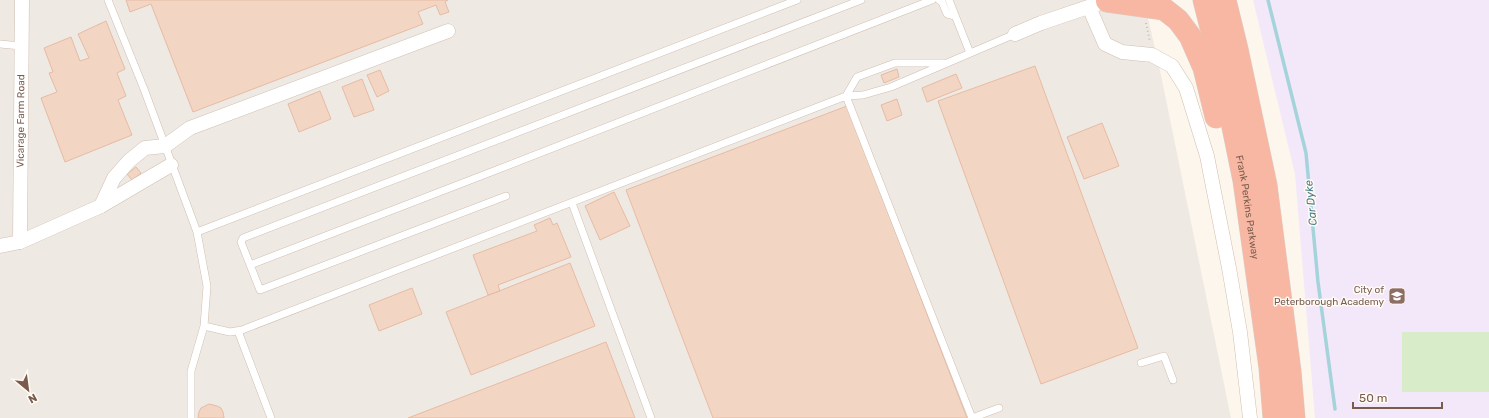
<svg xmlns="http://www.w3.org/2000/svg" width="1489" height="418" font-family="Rubik,sans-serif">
	<rect width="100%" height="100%" fill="#fdf6ec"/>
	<path fill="#efe9e4" d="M0,0H1144L1162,80L1231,418H0Z"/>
	<path fill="#f3e8fa" d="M1253,0H1489V418H1315L1295,174Z"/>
	<path fill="#d8ecc9" d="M1402,332H1489V392H1402Z"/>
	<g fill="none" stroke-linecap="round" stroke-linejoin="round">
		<path stroke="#a5d3da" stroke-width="3.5" d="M1268,0L1306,153L1318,282L1335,409"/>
	</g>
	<path fill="#f3d5c3" stroke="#e6bba3" d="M126,0H448L445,2L449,12L440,15L436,5L418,12L423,24L193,112L151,4L130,12Z
		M106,21L125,69L117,73L126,96L118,100L132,135L65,162L41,98L57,92L49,73L53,72L44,48L71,37L80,61L89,58L78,34Z
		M1035,66L1138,348L1041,384L938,101Z
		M897,69L899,77L884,83L881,75Z
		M380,70L389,91L377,97L367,75Z
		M956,74L962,88L927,102L922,88Z
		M362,79L374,110L354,117L342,87Z
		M320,91L331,119L299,132L288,104Z
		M897,99L902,115L887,121L881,105Z
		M847,106L967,418H713L626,190Z
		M1102,123L1119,166L1084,179L1067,137Z
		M136,167L141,173L132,180L127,174Z
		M614,192L630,226L600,240L585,206Z
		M550,218L553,225L557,223L571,257L498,285L500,291L488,295L473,255L537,231L534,225Z
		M570,263L595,326L471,375L446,312Z
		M412,288L422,314L379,331L369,305Z
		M606,342L635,418H408Z
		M209,404L217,406L221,408L223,412L224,418H198L199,412L201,408Z"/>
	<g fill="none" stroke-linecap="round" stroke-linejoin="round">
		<g stroke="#d1beb0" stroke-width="8">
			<path id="lane" d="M108,0L144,89L197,232L207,286L204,326L230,332L242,330L846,96L863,95L891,87L1015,34
				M939,0L942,2L947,14L955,16
				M949,0L970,53
				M0,44L21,46
				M846,96L972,418
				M846,96L857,77L895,63H944
				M506,196L260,290L241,242L243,238L861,0
				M572,203L651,418
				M197,232L797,0
				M250,265L499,169L932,0
				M238,331L271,418
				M1141,363L1164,356L1173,380
				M191,418V371L204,326
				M972,418L999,408"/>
		</g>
		<g stroke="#d1beb0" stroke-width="15">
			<g id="street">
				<path d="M1089,7L1105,44L1122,52L1152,55L1172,66L1186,88L1207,156L1229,268L1240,332L1250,418"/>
				<path d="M1015,34L1041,23L1097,4"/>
				<path d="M101,206L114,178L129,161L145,148L165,146L190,128L448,31"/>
				<path id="s1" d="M20,242L22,0"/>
				<path d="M0,246L20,242L101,206L171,165"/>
			</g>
		</g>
		<g stroke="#dad1cd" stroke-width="23">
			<g id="highway">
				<path id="s2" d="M1204,0L1219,59L1244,181L1270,368L1274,418"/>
				<path d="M1225,0L1237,49L1266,185L1290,371L1294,418"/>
				<path d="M1107,1L1164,9L1178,20L1190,36L1204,68L1216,117"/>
			</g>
		</g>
		<path stroke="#d9b8a5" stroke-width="2" stroke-dasharray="1 3" stroke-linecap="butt" d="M1146,23L1150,42"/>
		<use href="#lane" stroke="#fff" stroke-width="7"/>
		<use href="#street" stroke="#fff" stroke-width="14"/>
		<use href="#highway" stroke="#f7b7a3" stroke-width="22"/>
	</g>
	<defs>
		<g id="school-square" transform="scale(0.9)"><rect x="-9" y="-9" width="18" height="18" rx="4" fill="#8d6e63" stroke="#fffaf3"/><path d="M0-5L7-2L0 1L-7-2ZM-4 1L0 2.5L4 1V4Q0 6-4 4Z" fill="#fff"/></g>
	</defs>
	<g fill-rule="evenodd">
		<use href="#school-square" x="1397" y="296"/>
	</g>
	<g text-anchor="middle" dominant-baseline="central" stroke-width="3" stroke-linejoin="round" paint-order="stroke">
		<g font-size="10" fill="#7a5c4d" stroke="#fffaf3">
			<text stroke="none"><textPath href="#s1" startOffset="121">Vicarage Farm Road</textPath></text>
			<text stroke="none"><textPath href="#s2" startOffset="212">Frank Perkins Parkway</textPath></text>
		</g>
		<g font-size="10" fill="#785e54" stroke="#fffaf3" text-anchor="end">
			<text x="1384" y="290">City of<tspan x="1384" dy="12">Peterborough Academy</tspan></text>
		</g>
		<g font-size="11" font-style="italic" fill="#437c86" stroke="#fffaf3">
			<text transform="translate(1311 203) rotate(-96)">Car Dyke</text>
		</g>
	</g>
	<g transform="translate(28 390) rotate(151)" stroke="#fffaf3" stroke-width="3" paint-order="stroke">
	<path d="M0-3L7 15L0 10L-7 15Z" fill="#7a5c4d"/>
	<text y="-6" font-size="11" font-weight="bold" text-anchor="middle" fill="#7a5c4d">N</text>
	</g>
	<path d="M1353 402v6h89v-6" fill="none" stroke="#7a5c4d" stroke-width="2"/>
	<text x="1359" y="402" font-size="12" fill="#7a5c4d" stroke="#fffaf3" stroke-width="3" paint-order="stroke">50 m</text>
</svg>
